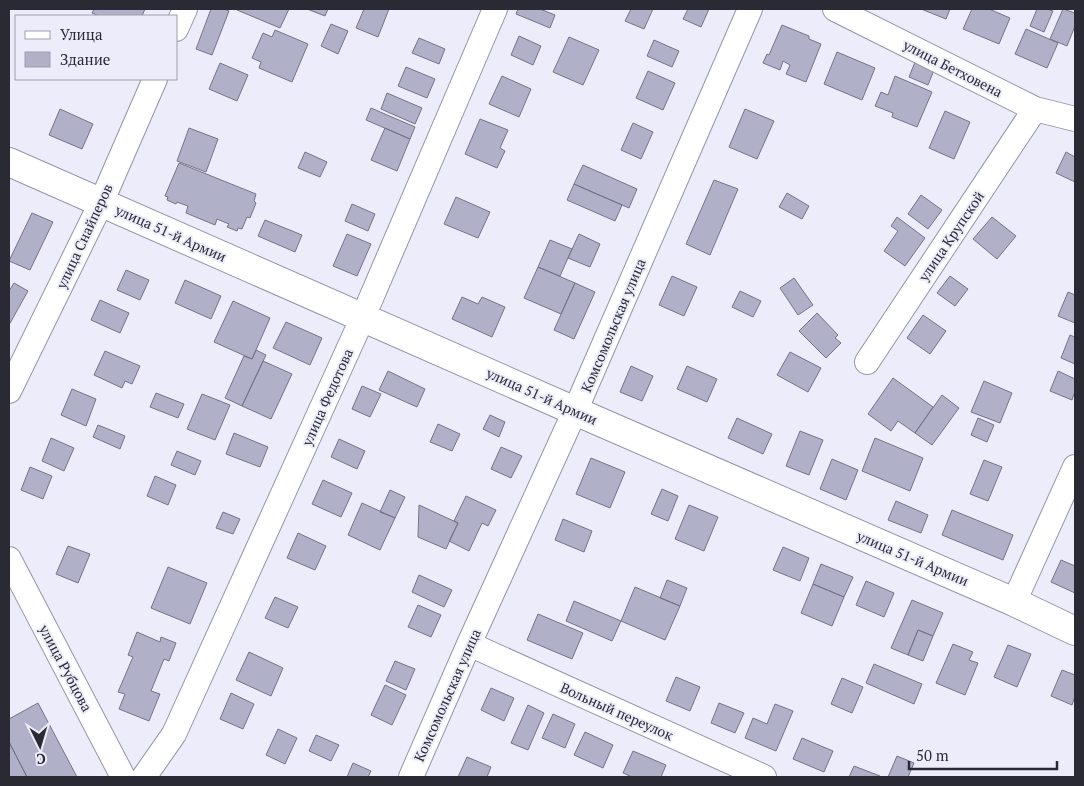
<svg xmlns="http://www.w3.org/2000/svg" width="1084" height="786" font-family="'PT Serif',serif">
	<rect width="100%" height="100%" fill="#ececfb"/>
	<path fill="#b0b0c8" stroke="#74738a" d="M94,9H145L142,16H99L92,13Z
		M211,9H224L229,11L212,55L196,49Z
		M237,9H289L280,28L237,10Z
		M307,9H328L325,16Z
		M364,9H389L378,37L356,28Z
		M518,9H540L555,15L550,28L516,14Z
		M631,9H653L644,29L625,21Z
		M688,9H709L701,27L683,19Z
		M921,9H950L946,19Z
		M972,9H989L1010,18L999,44L963,29Z
		M1037,9H1047L1053,11L1044,32L1030,26Z
		M1063,9L1075,13V26L1067,46L1050,39Z
		M331,24L348,31L338,54L321,46Z
		M782,25L809,36V39L821,44L806,82L786,74L790,65L783,61L780,70L763,63L767,54L769,55Z
		M1026,29L1058,43L1047,68L1015,54Z
		M275,30L308,44L292,82L259,68L261,62L252,58L263,33L272,37Z
		M519,36L541,46L533,65L511,55Z
		M569,37L599,50L583,85L553,72Z
		M419,38L445,49L439,64L412,53Z
		M654,40L679,51L672,67L647,56Z
		M837,52L875,68L862,100L824,84Z
		M915,62L934,70L928,85L909,77Z
		M220,63L248,75L237,101L209,89Z
		M406,67L435,79L427,98L398,86Z
		M648,71L675,83L663,110L636,98Z
		M502,76L531,89L519,117L489,104Z
		M895,76L932,92L917,127L892,117L893,113L875,106L881,92L888,95Z
		M387,93L422,108L415,124L381,109Z
		M371,108L415,127L410,139L366,120Z
		M60,109L93,124L82,149L49,135Z
		M745,109L774,121L757,159L729,147Z
		M945,111L970,122L954,159L929,148Z
		M480,119L508,130L500,148L505,151L497,168L465,154Z
		M633,123L653,132L641,159L621,150Z
		M189,128L218,139L206,172L177,161Z
		M385,128L410,139L397,171L371,160Z
		M305,152L327,162L320,177L298,168Z
		M1066,152L1075,157V182L1056,173Z
		M179,163L256,194L254,201L256,203L250,218L247,217L242,229L238,228L237,231L227,227L229,224L217,219L215,225L186,213L188,206L177,202L176,204L167,200L168,197L165,196Z
		M583,165L637,189L629,208L574,184Z
		M714,180L738,189L710,255L686,244Z
		M574,184L622,205L615,221L567,200Z
		M787,193L809,206L802,219L779,207Z
		M921,195L942,210L928,229L908,214Z
		M456,197L490,212L478,238L444,224Z
		M352,204L375,214L368,231L345,221Z
		M32,213L53,222L30,270L9,261Z
		M897,217L925,238L905,266L884,251L898,231L891,226Z
		M992,217L1016,236L997,259L973,239Z
		M265,220L302,235L295,252L258,236Z
		M347,234L371,244L357,276L333,266Z
		M579,234L600,244L590,267L568,258Z
		M550,240L572,249L560,276L538,267Z
		M538,267L575,283L561,314L524,298Z
		M126,270L149,280L140,300L117,290Z
		M672,276L697,287L684,316L659,305Z
		M950,276L968,289L955,306L937,293Z
		M794,278L813,305L798,315L780,288Z
		M185,280L221,296L211,319L175,303Z
		M14,283L28,291L9,325V291Z
		M575,283L595,292L574,339L554,330Z
		M740,291L761,301L753,317L732,307Z
		M1068,292L1075,295V323L1058,316Z
		M462,297L478,304L482,297L505,307L492,337L452,319Z
		M100,300L129,313L120,333L91,320Z
		M233,301L270,318L252,359L214,342Z
		M817,313L838,335L835,338L841,343L826,358L799,331Z
		M923,315L946,331L930,354L907,338Z
		M286,322L322,338L310,365L273,348Z
		M1070,335L1075,337V364L1061,358Z
		M256,350L266,355L242,406L225,398L244,356L252,359Z
		M105,351L140,366L132,384L125,381L122,388L94,375Z
		M790,352L821,368L808,392L777,375Z
		M263,361L292,374L271,419L242,406Z
		M631,366L653,376L642,401L620,392Z
		M687,366L717,379L707,402L677,389Z
		M388,371L425,389L417,407L379,390Z
		M1058,371L1075,379V391L1072,400L1050,391Z
		M893,378L933,407L915,433L898,421L891,431L868,414Z
		M984,381L1012,393L1000,423L971,412Z
		M362,386L381,394L370,417L352,409Z
		M72,389L96,399L86,426L61,415Z
		M156,393L184,404L178,418L150,407Z
		M202,394L230,405L215,440L187,429Z
		M942,395L959,408L932,445L915,433Z
		M490,415L505,422L499,437L483,429Z
		M737,418L772,434L763,454L728,438Z
		M978,418L994,425L987,442L971,435Z
		M438,424L460,434L452,451L430,442Z
		M98,425L125,436L120,449L93,437Z
		M800,431L823,440L809,475L786,466Z
		M234,433L268,447L260,467L226,454Z
		M51,438L74,448L64,471L42,461Z
		M875,438L923,458L910,491L862,471Z
		M339,439L365,451L357,469L331,457Z
		M501,447L522,456L511,478L491,469Z
		M177,451L201,461L195,475L171,465Z
		M591,458L625,472L610,508L576,494Z
		M832,459L858,470L846,500L820,489Z
		M984,460L1002,467L988,501L970,494Z
		M30,467L52,476L43,499L21,490Z
		M155,476L176,485L168,505L147,496Z
		M323,480L352,493L341,517L312,504Z
		M662,489L678,496L668,521L651,514Z
		M390,490L405,497L395,518L380,512Z
		M466,496L496,510L488,526L482,523L469,551L449,541L458,523L454,521Z
		M896,501L928,515L921,533L888,520Z
		M362,503L395,518L380,550L348,535Z
		M419,505L458,523L446,549L418,537Z
		M689,505L718,517L704,551L675,539Z
		M952,510L1013,535L1003,560L942,535Z
		M223,512L240,519L233,534L216,528Z
		M563,519L592,531L584,552L555,540Z
		M298,533L326,546L315,570L287,558Z
		M68,546L90,554L78,583L56,574Z
		M783,547L809,558L800,581L773,570Z
		M1061,560L1075,566V593L1051,582Z
		M821,564L853,577L844,597L813,584Z
		M168,567L207,583L190,624L151,608Z
		M419,575L452,590L444,607L412,592Z
		M667,580L687,588L680,606L660,598Z
		M866,581L894,593L884,617L856,605Z
		M813,584L844,597L832,626L801,613Z
		M635,587L680,606L665,640L621,621Z
		M275,597L298,607L288,628L265,618Z
		M912,600L943,613L933,636L918,630L908,655L891,648Z
		M574,601L621,621L612,641L566,621Z
		M418,605L441,615L431,637L408,627Z
		M538,614L583,633L572,659L527,640Z
		M918,630L933,636L923,661L908,655Z
		M137,632L160,642L161,637L176,643L169,661L164,659L151,691L160,694L149,721L119,709L125,694L118,692L133,657L128,655Z
		M953,644L973,652L969,660L978,663L965,695L936,683Z
		M1008,645L1031,654L1017,687L994,677Z
		M249,652L283,668L271,696L236,680Z
		M395,661L415,669L406,690L386,681Z
		M874,664L922,684L914,704L866,683Z
		M1062,670L1075,675V696L1072,705L1051,696Z
		M676,677L700,687L690,711L666,701Z
		M842,678L863,687L852,713L831,704Z
		M385,685L406,695L392,725L371,715Z
		M491,688L514,698L504,721L481,710Z
		M231,693L254,704L243,729L220,719Z
		M38,703L77,777H27L9,742V719Z
		M719,703L744,713L735,733L711,723Z
		M775,704L793,711L776,751L745,738L753,718L767,724Z
		M528,705L544,713L528,750L511,743Z
		M553,714L575,724L565,748L542,738Z
		M278,729L297,738L285,764L266,755Z
		M585,732L613,745L603,768L574,755Z
		M316,735L339,745L331,761L309,751Z
		M802,738L833,751L824,772L793,759Z
		M9,742L27,777H9Z
		M633,751L666,765L661,777H632L623,773Z
		M897,756L914,763L908,777H888Z
		M467,757L491,767L487,777H458Z
		M353,763L371,771L368,777H347Z
		M854,766L880,776L879,777H849Z"/>
	<g fill="none" stroke-linecap="round" stroke-linejoin="round">
		<g stroke="#9494ab" stroke-width="26">
			<path id="minor" d="M835,9L1035,109L1075,119
				M176,29L185,9
				M867,362L1035,109
				M9,391L101,203L155,79
				M9,559L123,777
				M1014,602L1075,467
				M469,644L764,777
				M144,777L174,734L363,317L495,9
				M411,777L469,644L575,411L750,9"/>
		</g>
		<g stroke="#9494ab" stroke-width="30">
			<path id="major" d="M9,162L575,411L1014,602L1075,631"/>
		</g>
		<use href="#minor" stroke="#fff" stroke-width="24"/>
		<use href="#major" stroke="#fff" stroke-width="28"/>
	</g>
	<g text-anchor="middle" dominant-baseline="central" stroke-width="4" stroke-linejoin="round" paint-order="stroke">
		<g font-size="14" fill="#2a2a34" stroke="#ececfb">
			<text transform="translate(953 68) rotate(27)">улица Бетховена</text>
			<text transform="translate(171 233) rotate(24)">улица 51-й Армии</text>
			<text transform="translate(84 236) rotate(-65)">улица Снайперов</text>
			<text transform="translate(951 236) rotate(-56)">улица Крупской</text>
			<text transform="translate(613 325) rotate(-67)">Комсомольская улица</text>
			<text transform="translate(542 396) rotate(24)">улица 51-й Армии</text>
			<text transform="translate(327 397) rotate(-66)">улица Федотова</text>
			<text transform="translate(913 558) rotate(23)">улица 51-й Армии</text>
			<text transform="translate(66 668) rotate(62)">улица Рубцова</text>
			<text transform="translate(447 695) rotate(-66)">Комсомольская улица</text>
			<text transform="translate(617 711) rotate(24)">Вольный переулок</text>
		</g>
	</g>
	<rect width="1084" height="786" fill="none" stroke="#2a2a34" stroke-width="20"/>
	<rect x="15" y="15" width="162" height="65" fill="#ececfb" stroke="#9e9eab"/>
	<rect x="25" y="31" width="25" height="8" fill="#ffffff" stroke="#9e9eab"/>
	<text x="60" y="40" font-size="15" fill="#2a2a34">Улица</text>
	<rect x="25" y="52" width="25" height="15" fill="#b0b0c8" stroke="#9e9eab"/>
	<text x="60" y="65" font-size="15" fill="#2a2a34">Здание</text>
	<g transform="translate(40 746) rotate(175)" stroke="#ececfb" stroke-width="4" paint-order="stroke">
	<path d="M0-4L9 19L0 12L-9 19Z" fill="#2a2a34"/>
	<text y="-8" font-size="14" font-weight="bold" text-anchor="middle" fill="#2a2a34">С</text>
	</g>
	<path d="M909 761v8h148v-8" fill="none" stroke="#2a2a34" stroke-width="2.5"/>
	<text x="916" y="761" font-size="15" fill="#2a2a34" stroke="#ececfb" stroke-width="4" paint-order="stroke">50 m</text>
</svg>
